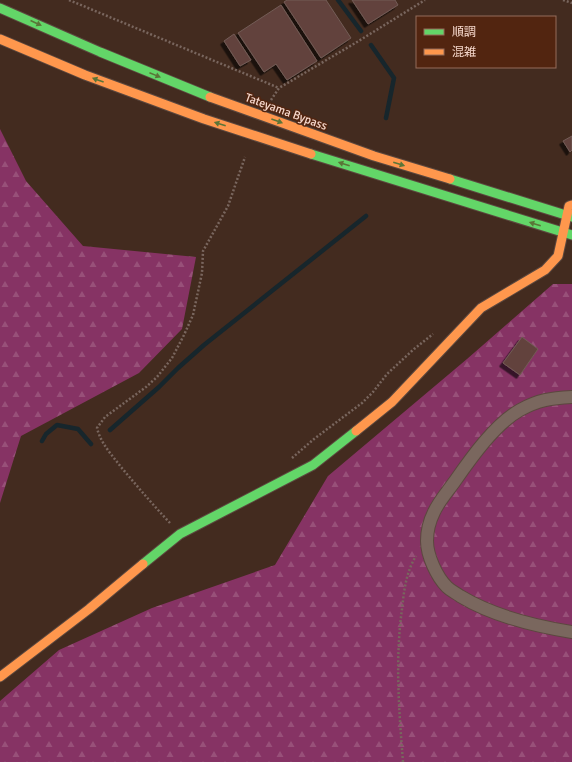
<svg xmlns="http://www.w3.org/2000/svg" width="572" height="762" font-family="Signika,'Noto Sans JP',sans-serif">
	<defs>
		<pattern id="forest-firs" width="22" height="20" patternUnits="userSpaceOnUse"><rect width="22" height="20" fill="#863364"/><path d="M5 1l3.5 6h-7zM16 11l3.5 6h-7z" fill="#985079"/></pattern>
		<filter id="shadow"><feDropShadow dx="-3.5" dy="3.5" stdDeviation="0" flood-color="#0009"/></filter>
	</defs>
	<rect width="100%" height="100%" fill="#432b1f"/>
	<path fill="url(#forest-firs)" d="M0,129L26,181L83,246L196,257L182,329L139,373L21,436L0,503Z
		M553,284H572V762H0V701L59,650L152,608L275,565L328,476L467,359Z"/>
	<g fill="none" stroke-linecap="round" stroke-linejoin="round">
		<path stroke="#17262c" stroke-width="4.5" d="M338,0L361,31
			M371,45L394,78L386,118
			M110,430L159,387L178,368L204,345L366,216
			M42,441L46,434L57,425L78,429L91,444"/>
	</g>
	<path fill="#62433e" stroke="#735c56" filter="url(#shadow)" d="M287,0H326L351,38L321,58L284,2Z
		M352,0H395L398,5L368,24Z
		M281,5L317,61L287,80L276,64L264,72L238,33Z
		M234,34L251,60L240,66L224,41Z
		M572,136V150L570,152L563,141Z
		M522,337L538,349L520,375L503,363Z"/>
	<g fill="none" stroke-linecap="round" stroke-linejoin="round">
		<g stroke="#5c483f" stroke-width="14">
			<path id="street" d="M572,397C551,398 538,400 520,410C495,424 471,458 455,481C448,491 439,501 434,512C430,520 427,531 427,541C427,556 437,577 447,587C451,591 456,593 460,596C493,616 534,626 572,632"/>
		</g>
		<g stroke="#5c483f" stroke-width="11">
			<path id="fast" d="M0,8L100,52L210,97
				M311,154L572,235
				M450,179L572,217
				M143,564L180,534L313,465L356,431"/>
		</g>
		<g stroke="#5c483f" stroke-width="11">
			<path id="slow" d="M0,39L85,75L204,119L311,154
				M210,97L374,156L450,179
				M356,431L392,402L481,308L545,270L558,256L569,206L572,205
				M0,677L89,609L143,564"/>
		</g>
		<path stroke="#79665e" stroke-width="2.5" stroke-dasharray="2 2" stroke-linecap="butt" d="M69,0L279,88
			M563,0L572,3
			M271,100L279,88L357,42L425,0
			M292,458L314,439L362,403L373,392L387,374L414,349L433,334
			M170,523C153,505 137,486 121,467C112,455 101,444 97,428L105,417L146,387L157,377L172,358L184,335L193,315L202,273L203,251L228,206L245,157
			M403,762C399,711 395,660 402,609C404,591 406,572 416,556"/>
		<use href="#street" stroke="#7a675e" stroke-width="12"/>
		<use href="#fast" stroke="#63d668" stroke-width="9"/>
		<use href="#slow" stroke="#ff974d" stroke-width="9"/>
	</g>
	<defs><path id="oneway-solid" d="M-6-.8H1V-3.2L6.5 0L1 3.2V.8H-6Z"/></defs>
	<g fill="#5a7538">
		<use href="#oneway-solid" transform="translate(36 23) rotate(24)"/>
		<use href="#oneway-solid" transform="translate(155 75) rotate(22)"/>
		<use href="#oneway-solid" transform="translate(98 80) rotate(-160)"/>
		<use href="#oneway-solid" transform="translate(277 121) rotate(20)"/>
		<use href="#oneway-solid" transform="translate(220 124) rotate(-162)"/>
		<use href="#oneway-solid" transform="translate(344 164) rotate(-162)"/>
		<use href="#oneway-solid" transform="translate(399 164) rotate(17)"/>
		<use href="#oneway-solid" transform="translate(535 224) rotate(-163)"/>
	</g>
	<g text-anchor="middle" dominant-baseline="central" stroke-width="3" stroke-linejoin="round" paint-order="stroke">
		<g font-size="12" fill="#f6d8cc" stroke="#522510">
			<text transform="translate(286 112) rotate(20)">Tateyama Bypass</text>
		</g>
	</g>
	<rect x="416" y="16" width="140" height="52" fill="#522510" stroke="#946d5b"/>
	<rect x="424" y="29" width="20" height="6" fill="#63d668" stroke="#946d5b"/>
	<text x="452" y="36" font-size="12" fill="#f6d8cc">順調</text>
	<rect x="424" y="49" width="20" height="6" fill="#ff974d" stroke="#946d5b"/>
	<text x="452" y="56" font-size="12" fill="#f6d8cc">混雑</text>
</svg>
